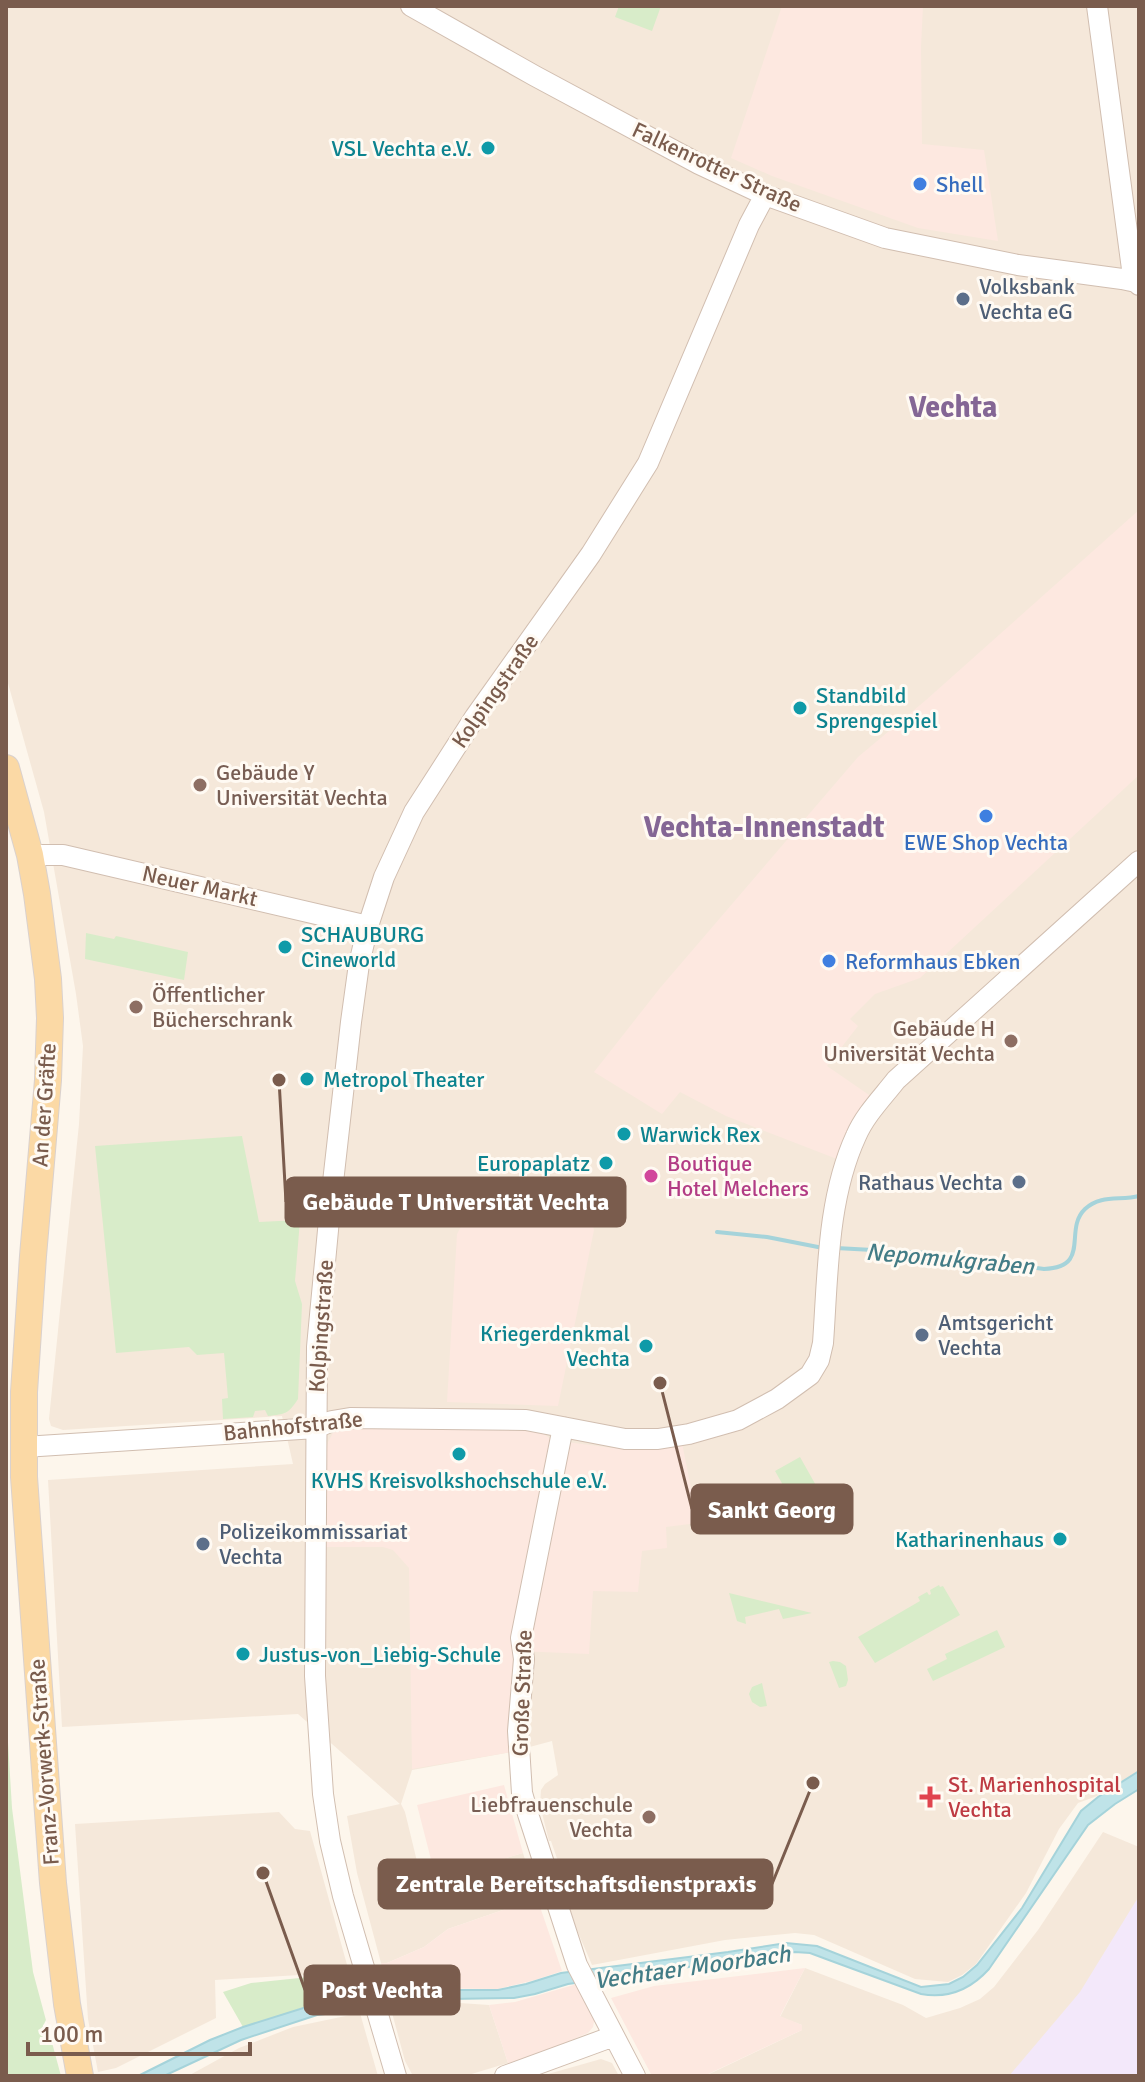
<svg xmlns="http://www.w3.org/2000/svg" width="1145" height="2082" font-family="Signika,sans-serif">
	<rect width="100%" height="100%" fill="#fdf6ec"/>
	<path fill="#f5e8da" d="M6,6H1139V1771L1097,1796L1078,1803L1059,1829L1026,1893L976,1964L962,1975L948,1982L915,1979L814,1935L795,1933L725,1940L592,1965L567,1907L572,1902L551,1841H549L540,1805L541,1790L545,1784L558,1775L552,1741L511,1752L412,1770L401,1804L405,1812L422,1882L523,1853L537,1898L448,1929L424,1947L387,1963H381L357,1873L347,1816L400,1804L298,1714L62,1727L48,1480L293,1464L282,1416L63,1430L51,1426L49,1419L79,1124L83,1046L76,994L44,812L6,676Z
		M279,1812L295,1829L310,1831L349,1972L215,1980L216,2018L116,2068L98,2072L88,2019L75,1824Z
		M1103,1832L1139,1847V2076H705L802,2030V2025L780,2017L805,1968L903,2005L926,2018L960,2008L980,1999L994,1987L1038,1930Z
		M445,2002L489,2005L508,2063L465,2076H413L405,2061L391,2009Z
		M360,2013L378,2076H188L239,2048L293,2027Z
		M601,2059L612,2063L619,2076H541Z"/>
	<path fill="#fde8e0" d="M782,6H923L921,47L922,144L984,150L998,241L918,228L772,176L731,158Z
		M1139,510V775L920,978L875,994L850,1019L858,1026L827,1066L872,1097L837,1159L726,1116L680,1092L662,1114L594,1072L660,988L858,757L926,700Z
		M484,1202L579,1216L593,1226L594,1230L558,1406L447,1402L457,1234L463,1223L478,1216Z
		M352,1426L525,1428L541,1432L552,1440L612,1448L656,1447L682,1443L698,1523L666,1527L667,1548L642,1551L638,1592L593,1591L589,1654L517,1651L511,1752L412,1769L409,1568L393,1550L383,1547H325L323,1475L328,1442L333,1433Z
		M504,1785L523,1853L436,1879L417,1805Z
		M537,1898L562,1971L535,1980L498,1989L411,1988L387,1991L381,1963H387L424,1947L448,1929Z
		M805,1968L780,2016L802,2025V2030L704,2076H652L611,1998L654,1986Z
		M577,1984L595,2016L593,2027L588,2033L528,2058L508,2063L489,2005L515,2002Z"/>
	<path fill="#f3e8fa" d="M1139,1896V2076H1009L1080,1992Z"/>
	<path fill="#d8ecc9" d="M619,6H661L652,31L615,17Z
		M86,933L114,939L116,936L188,952L184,980L85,959Z
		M242,1136L259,1222L300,1220L295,1281L302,1304L298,1399C288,1414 286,1414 268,1416L265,1410L255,1411L253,1417L223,1419L222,1399L228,1398L224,1353L197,1355L189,1347L116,1353L95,1146Z
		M800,1457L831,1512L806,1526L775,1471Z
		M939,1585L940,1587L943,1586L960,1615L875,1663L858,1637L920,1601L918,1597L927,1592L929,1595L931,1594L930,1590Z
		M729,1593L812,1613L783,1619L779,1609L745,1617L746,1624L737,1621Z
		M997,1630L1005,1647L933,1681L927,1669L947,1659L945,1654Z
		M833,1661L840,1662L846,1666L848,1680L846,1686L839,1688L829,1662Z
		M762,1683L767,1706L760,1707L752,1702L749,1694L752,1687Z
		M6,1709L12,1808L33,1972L61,2076H6Z
		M347,1973L355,1996L332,1999L243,2027L223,1992L251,1983Z"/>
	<path fill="#bfe3e8" stroke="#a5d3da" stroke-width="2" d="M1139,1771V1789L1115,1804L1088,1825L989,1969C971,1989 949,1999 921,1994L826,1959L810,1953L795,1952L568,1984L535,1994L514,1998L449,1999L317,2015L241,2040L164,2076H138L210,2040L243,2027L332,1999L433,1990H498L526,1984L561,1973L728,1952L786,1943L817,1946L921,1987L949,1984L963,1977L977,1965L1022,1908L1081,1811L1098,1797Z"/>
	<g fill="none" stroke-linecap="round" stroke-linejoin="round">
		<path stroke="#a5d3da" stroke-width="4" d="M476,1184L505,1183L514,1186
			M349,1208L440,1192
			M717,1232L767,1237L823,1248
			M836,1248L928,1253L1044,1269C1092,1267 1063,1230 1085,1209C1101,1194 1120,1201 1139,1196"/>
		<g stroke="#d1beb0" stroke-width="22">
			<path id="minor" d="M411,6L535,76L699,164L765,195L885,238L1018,265L1122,279L1136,282L1139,285
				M1097,6L1132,269L1136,282
				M30,855H63L368,926
				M563,1427L521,1638L524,1659L518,1731L522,1793L528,1814L577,1965L635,2076
				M24,1447L316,1428L332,1421L350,1418L526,1420L625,1439H658L689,1434L738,1420L777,1399L810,1375L819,1360L823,1343C828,1274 827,1199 856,1136C865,1115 882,1098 896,1080L1139,861
				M396,2076L343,1896L330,1841L323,1794L315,1676L317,1347L330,1209L351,1022L359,964L368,926L384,877L414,812L475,717L591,554L648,463L749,225L765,195
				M505,2076L614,2036"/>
		</g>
		<g stroke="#dad1cd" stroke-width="28">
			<path id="major" d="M6,768L30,855L37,894L48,979L50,1018L48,1080L33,1256L24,1392V1477L53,1883L67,2004L80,2076"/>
		</g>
		<use href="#minor" stroke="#fff" stroke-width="20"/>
		<use href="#major" stroke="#fbd9a5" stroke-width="26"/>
	</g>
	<g fill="#0f9aa8" stroke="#fffaf3" stroke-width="3">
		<circle cx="488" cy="148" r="8"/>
		<circle cx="800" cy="708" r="8"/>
		<circle cx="285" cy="947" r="8"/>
		<circle cx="307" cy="1079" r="8"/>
		<circle cx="624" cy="1134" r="8"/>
		<circle cx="606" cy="1163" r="8"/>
		<circle cx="646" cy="1346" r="8"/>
		<circle cx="459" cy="1454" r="8"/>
		<circle cx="1060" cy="1539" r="8"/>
		<circle cx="243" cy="1654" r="8"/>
	</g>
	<g fill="#3f7fe0" stroke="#fffaf3" stroke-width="3">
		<circle cx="920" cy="184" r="8"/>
		<circle cx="986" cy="816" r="8"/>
		<circle cx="829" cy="961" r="8"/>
	</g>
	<g fill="#5c6f8a" stroke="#fffaf3" stroke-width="3">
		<circle cx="963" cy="299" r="8"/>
		<circle cx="1019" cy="1182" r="8"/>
		<circle cx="922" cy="1335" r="8"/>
		<circle cx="203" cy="1544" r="8"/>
	</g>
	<g fill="#8d6e63" stroke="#fffaf3" stroke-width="3">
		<circle cx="200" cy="785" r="8"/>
		<circle cx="136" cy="1007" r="8"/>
		<circle cx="1011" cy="1041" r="8"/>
		<circle cx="649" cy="1817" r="8"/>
	</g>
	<circle fill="#d1479c" stroke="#fffaf3" stroke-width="3" cx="651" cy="1176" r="8"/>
	<path fill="#e0444e" stroke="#fffaf3" stroke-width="3" d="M926 1785h8v8h8v8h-8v8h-8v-8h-8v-8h8z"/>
	<g text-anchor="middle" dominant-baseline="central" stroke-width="6" stroke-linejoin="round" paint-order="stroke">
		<g font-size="22" fill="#0d838f" stroke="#fffaf3" text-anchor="start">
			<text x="472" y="148" text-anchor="end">VSL Vechta e.V.</text>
			<text x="816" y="695">Standbild<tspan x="816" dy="25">Sprengespiel</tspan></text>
			<text x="301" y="934">SCHAUBURG<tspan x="301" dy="25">Cineworld</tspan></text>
			<text x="323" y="1079">Metropol Theater</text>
			<text x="640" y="1134">Warwick Rex</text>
			<text x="590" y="1163" text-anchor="end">Europaplatz</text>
			<text x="630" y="1333" text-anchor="end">Kriegerdenkmal<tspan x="630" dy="25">Vechta</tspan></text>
			<text x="459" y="1480" text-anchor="middle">KVHS Kreisvolkshochschule e.V.</text>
			<text x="1044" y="1539" text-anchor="end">Katharinenhaus</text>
			<text x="259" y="1654">Justus-von_Liebig-Schule</text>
		</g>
		<g font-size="22" fill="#7a5c4d" stroke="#fffaf3">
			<text transform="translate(717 167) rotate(25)">Falkenrotter Straße</text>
			<text transform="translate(495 691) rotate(-55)">Kolpingstraße</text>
			<text transform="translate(200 886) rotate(13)">Neuer Markt</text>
			<text transform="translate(44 1105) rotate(-86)">An der Gräfte</text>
			<text transform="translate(321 1326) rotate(-86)">Kolpingstraße</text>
			<text transform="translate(293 1426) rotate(-6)">Bahnhofstraße</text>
			<text transform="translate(522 1693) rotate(-88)">Große Straße</text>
			<text transform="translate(44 1762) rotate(-94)">Franz-Vorwerk-Straße</text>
		</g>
		<g font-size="22" fill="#366cbe" stroke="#fffaf3" text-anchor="start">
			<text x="936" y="184">Shell</text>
			<text x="986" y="842" text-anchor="middle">EWE Shop Vechta</text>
			<text x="845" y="961">Reformhaus Ebken</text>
		</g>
		<g font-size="22" fill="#4e5e75" stroke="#fffaf3" text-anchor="start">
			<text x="979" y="286">Volksbank<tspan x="979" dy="25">Vechta eG</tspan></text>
			<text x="1003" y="1182" text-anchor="end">Rathaus Vechta</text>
			<text x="938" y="1322">Amtsgericht<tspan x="938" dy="25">Vechta</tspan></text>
			<text x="219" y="1531">Polizeikommissariat<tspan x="219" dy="25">Vechta</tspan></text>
		</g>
		<g font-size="22" fill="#785e54" stroke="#fffaf3" text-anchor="start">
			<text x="216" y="772">Gebäude Y<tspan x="216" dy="25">Universität Vechta</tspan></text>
			<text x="152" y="994">Öffentlicher<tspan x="152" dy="25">Bücherschrank</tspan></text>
			<text x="995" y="1028" text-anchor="end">Gebäude H<tspan x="995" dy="25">Universität Vechta</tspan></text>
			<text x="633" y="1804" text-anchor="end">Liebfrauenschule<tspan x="633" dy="25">Vechta</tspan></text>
		</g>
		<g font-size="22" fill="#b23c85" stroke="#fffaf3" text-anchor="start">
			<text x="667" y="1163">Boutique<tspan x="667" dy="25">Hotel Melchers</tspan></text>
		</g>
		<g font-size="22" fill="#be3a42" stroke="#fffaf3" text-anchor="start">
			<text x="948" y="1784">St. Marienhospital<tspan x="948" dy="25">Vechta</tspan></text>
		</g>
		<g font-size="24" font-style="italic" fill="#437c86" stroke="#fffaf3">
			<text transform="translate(950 1259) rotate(5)">Nepomukgraben</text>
			<text transform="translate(692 1967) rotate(-8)">Vechtaer Moorbach</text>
		</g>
		<g font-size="30" font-weight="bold" fill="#846695" stroke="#fffaf3">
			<text x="953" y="407">Vechta</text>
			<text x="764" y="827">Vechta-Innenstadt</text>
		</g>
	</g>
	<path fill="none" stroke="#7a5c4d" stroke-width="3" d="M279 1080L286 1202M660 1383L692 1509M813 1783L772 1884M263 1873L305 1990"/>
	<g fill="#7a5c4d" stroke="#fffaf3" stroke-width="3">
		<circle cx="279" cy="1080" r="8"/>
		<circle cx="660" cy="1383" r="8"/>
		<circle cx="813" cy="1783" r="8"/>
		<circle cx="263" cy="1873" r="8"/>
	</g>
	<g fill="#7a5c4d" stroke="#7a5c4d" stroke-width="3">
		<rect x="286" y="1178" width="339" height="48" rx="8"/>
		<rect x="692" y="1485" width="160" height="48" rx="8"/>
		<rect x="379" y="1860" width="393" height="48" rx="8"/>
		<rect x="305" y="1966" width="154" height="48" rx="8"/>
	</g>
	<g font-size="24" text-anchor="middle" font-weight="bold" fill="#fff">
		<text x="456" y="1210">Gebäude T Universität Vechta</text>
		<text x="772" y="1518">Sankt Georg</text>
		<text x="576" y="1892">Zentrale Bereitschaftsdienstpraxis</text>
		<text x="382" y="1998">Post Vechta</text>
	</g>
	<rect width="1145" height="2082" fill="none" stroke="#7a5c4d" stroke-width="16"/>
	<path d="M28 2042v12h222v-12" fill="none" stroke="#7a5c4d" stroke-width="4"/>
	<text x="40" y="2042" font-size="24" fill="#7a5c4d" stroke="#fffaf3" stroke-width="6" paint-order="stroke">100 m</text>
</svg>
